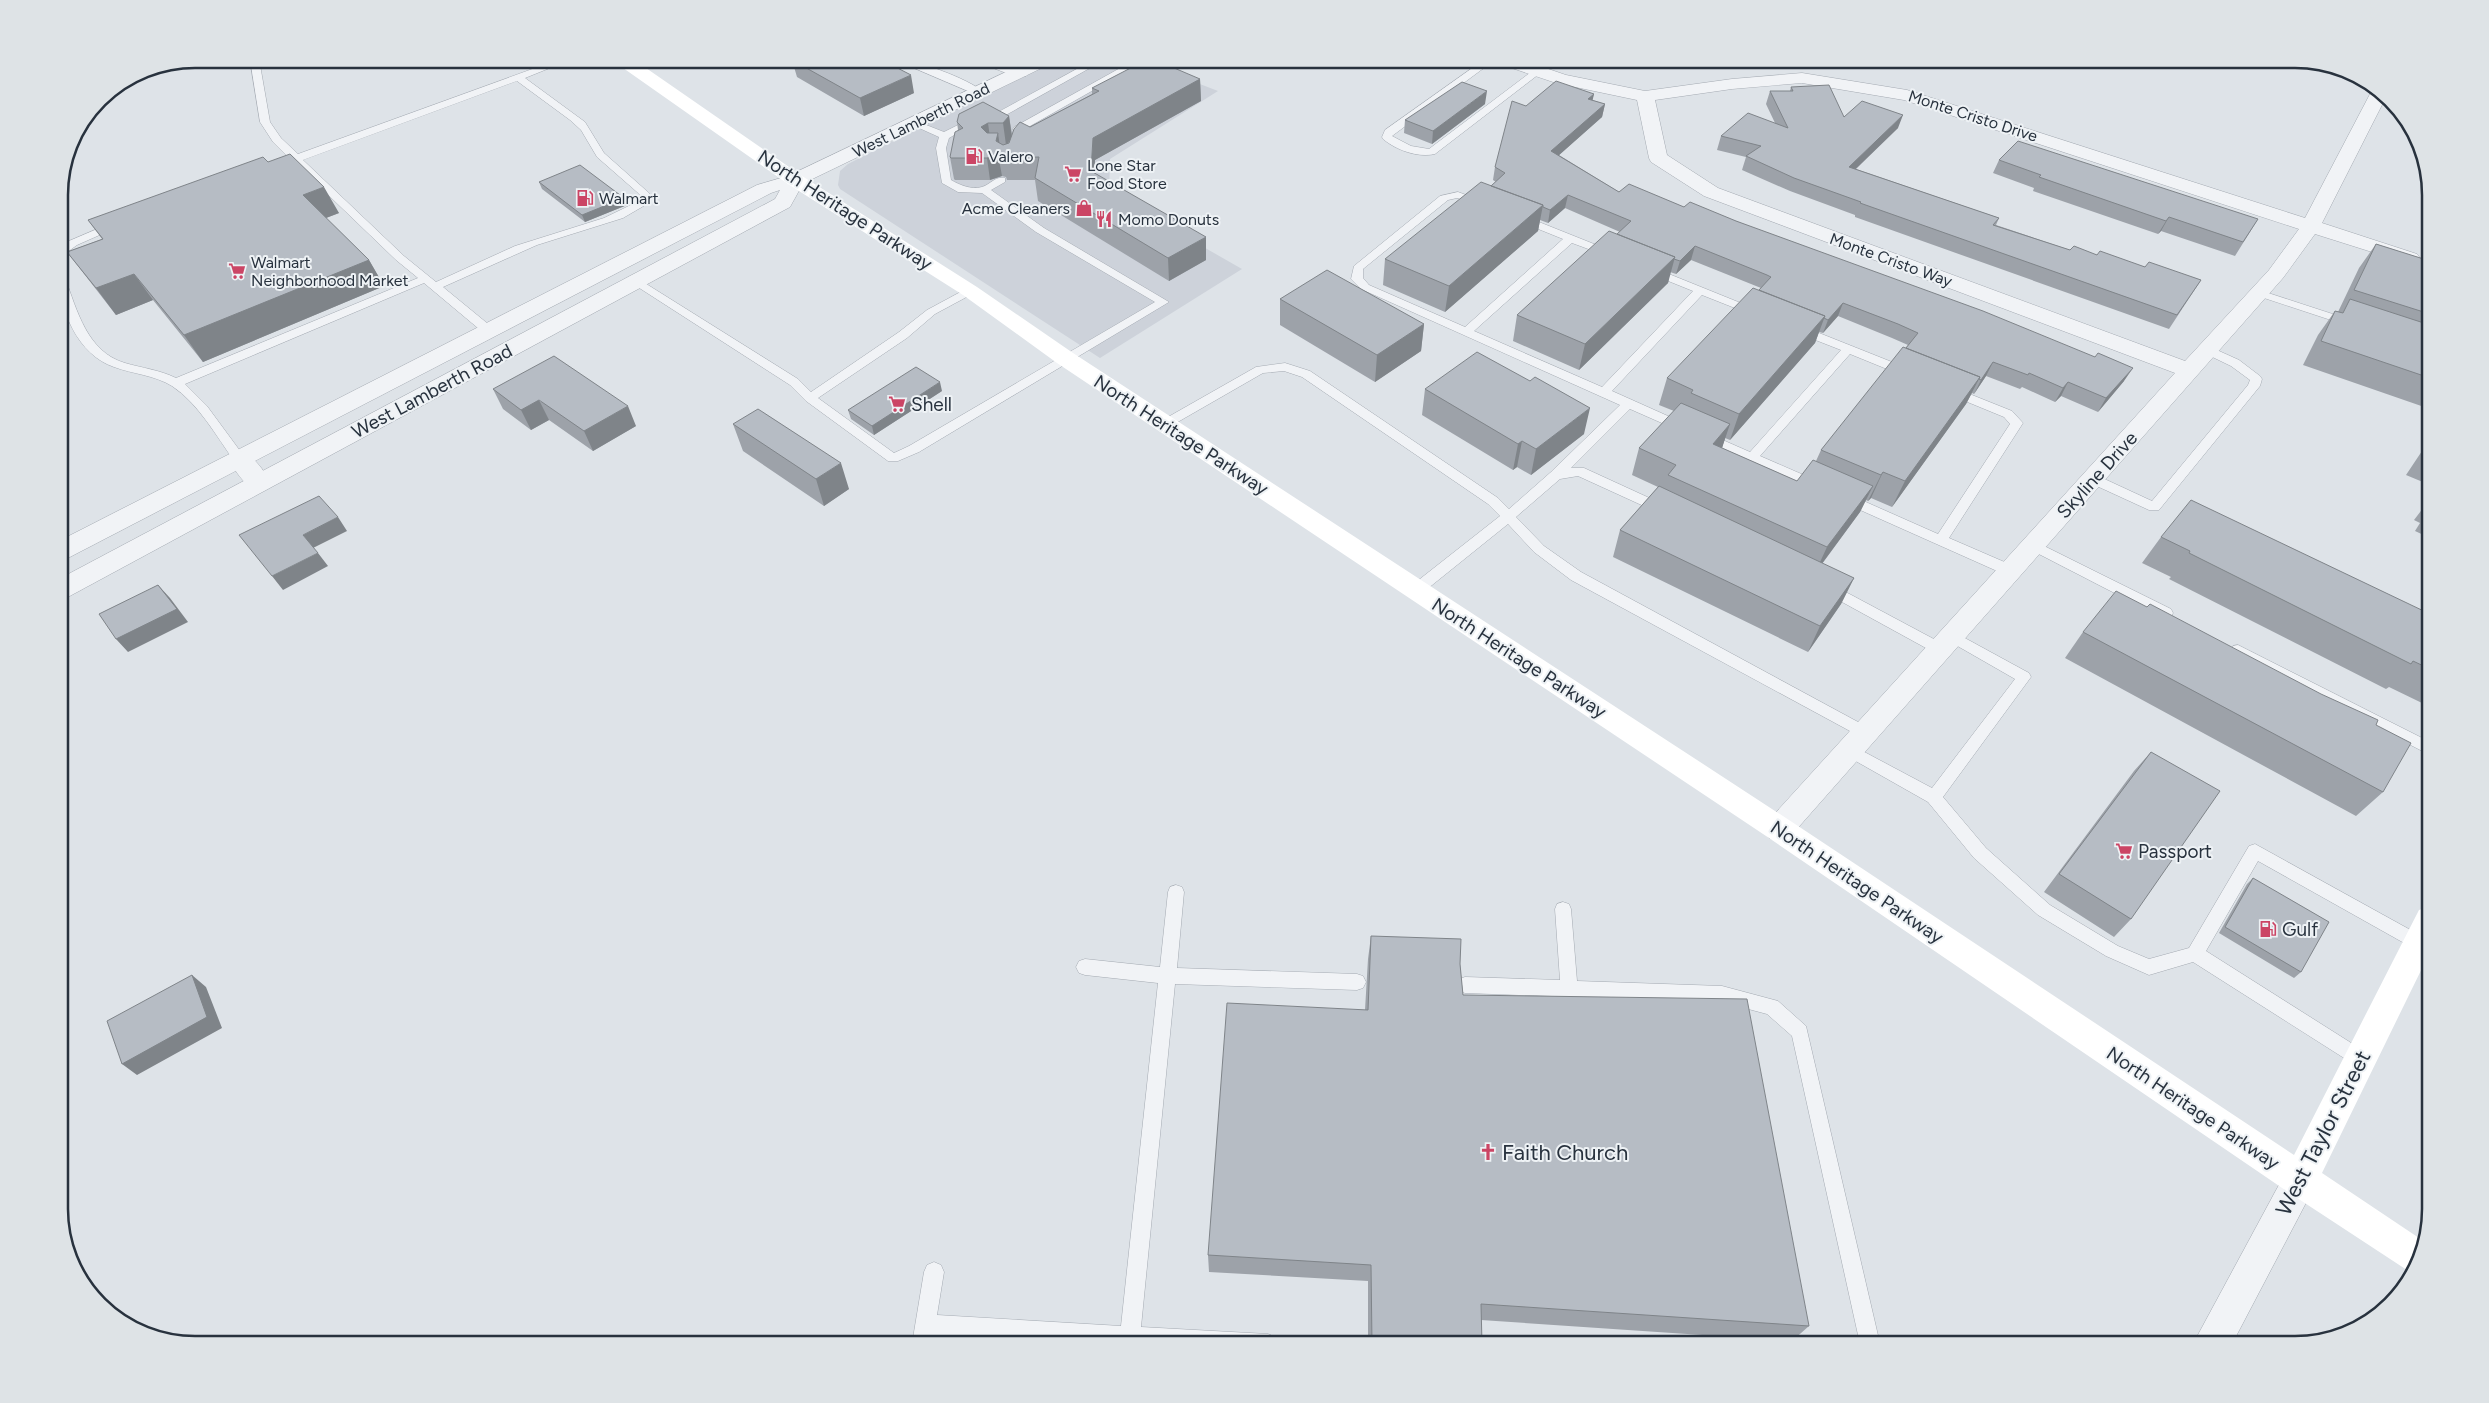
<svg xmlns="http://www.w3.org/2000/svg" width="2489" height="1403" font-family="Figtree,sans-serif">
	<rect width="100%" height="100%" fill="#dee3e8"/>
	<path fill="#cdd2da" d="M1054,59H1135L1218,91L1110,159L1109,193L1242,269L1100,358L840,189L838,185L840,171L848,164Z"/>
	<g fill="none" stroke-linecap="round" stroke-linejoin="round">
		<g stroke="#a4aab2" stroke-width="1">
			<path id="service" d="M250,59H259L270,122L281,138L298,154L560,59H572L525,78L585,122L604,153L649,193L650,195L647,204L623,218L537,245L443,287L493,328V334H485L424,283L185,384L207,406L246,459L245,462H235C216,436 199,404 172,386C154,375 133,374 114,367C78,355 59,310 59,275L65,278C77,310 87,352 125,363C142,368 160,370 176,378L418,278L396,260L295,163L276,169L272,168V164L289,158L273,142L260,122ZM517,81L570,120L581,130L597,157L637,192L640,195L637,202L604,218L515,246L436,282L404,256L303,160Z
				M893,59C912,58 970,79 983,92L975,94Z
				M1095,59H1117L1134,67L1023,130L1026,136L1023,141L1014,139L1016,136L1013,129L1014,127L1122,67L1106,59L997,120L974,124L949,138L946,148L951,180C960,185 971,190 982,187C991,184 995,176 1005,178V182L991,190L1044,228L1169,302L919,452L898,461H888L806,401L790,385L630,282L636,279L640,280L798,379L811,392L899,332L927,310L966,289H974V293L935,314L907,338L818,398L894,453L909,446L1155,302L1036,232L982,193L958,192L942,183L936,148L939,137L908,123L916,121L944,132L968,120L991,116Z
				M1485,59H1496L1392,136L1411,146L1429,149L1535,69L1543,71L1435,154C1418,158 1396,150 1383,139L1382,137L1385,130Z
				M1458,192L1488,203L1483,206L1457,198L1448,200L1363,269V278L1369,285L1465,327L1563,239L1516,220V216H1524L1614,252L1616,254L1610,257L1572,243L1474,331L1602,387L1693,291L1646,272V268H1654L1758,310V314H1750L1702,295L1612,391L1688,425L1690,428L1688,431H1680L1630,409L1571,468H1584L1669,507L1671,510L1669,513H1659L1578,476L1560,479L1516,517L1544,546L1581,572L1871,729L1874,733L1871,737L1866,739L1861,737L1571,580L1534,552L1508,524L1421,594H1411L1409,590L1411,586L1500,516L1488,504L1302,377L1284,371L1263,373L1169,427H1161L1159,424L1161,421L1256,367L1285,363L1310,371L1498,498L1509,509L1551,472L1620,405L1361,289L1351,279L1354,266L1440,196Z
				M116,221L120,222V226L77,245L59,258V249L69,241Z
				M2259,290L2354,321L2356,323L2354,325H2346L2255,295V291Z
				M1799,325L1912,370L1914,373L1908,377L1904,376L1850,354L1760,456L1822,483L1824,486L1822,489L1817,490L1701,440L1699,437L1705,433L1709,434L1750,452L1841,350L1795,332L1793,329Z
				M2208,346L2239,360L2260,376L2262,379L2260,386L2159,510H2149L2088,482L2086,479L2088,476H2098L2152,501L2248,385L2250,380L2231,366L2204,353L2202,350Z
				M1952,387L2012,411L2023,423L1949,538L2016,567L2018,571L2016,575H2006L1840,501L1838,498L1845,493L1850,495L1938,534L2010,424L2004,417L1948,394L1946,391L1948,388Z
				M2034,541L2171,609L2173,613L2171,617H2161L2029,549L2027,546L2029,543Z
				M1827,582L1945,645L1947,649L1945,653H1935L1822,591L1820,587Z
				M1952,631L2029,673L2031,677L1943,797L1986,848L2050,905L2118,946L2149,959L2189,948L2249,846L2255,844L2425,938L2428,943L2425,948L2419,951L2413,948L2258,861L2206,951L2367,1053L2370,1059L2367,1065L2361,1068L2355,1065L2193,962L2149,975L2106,956L2038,915L1974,858L1928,802L1845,755L1842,751L1845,747L1850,745L1855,747L1932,788L2015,679L1947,640L1945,636L1947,632Z
				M2238,645L2430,742V755L2233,654L2231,650L2233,646Z
				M1176,885L1182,887L1184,892L1177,968L1357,974L1363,976L1366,982L1363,988L1357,990L1175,984L1141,1327L1268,1334L1275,1337L1278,1344H1087L934,1336L932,1344H912L924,1272L927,1265L934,1262L941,1265L944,1272L937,1315L1121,1326L1158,983L1085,975L1079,973L1076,967L1079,961L1085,959L1160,967L1168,892L1170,887Z
				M1563,902L1569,904L1571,909L1577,981L1722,986L1778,1001L1806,1026L1880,1344H1860L1792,1036L1767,1014L1722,1002L1465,993L1459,991L1456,985L1459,979L1465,977L1560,980L1555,909L1557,904Z"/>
		</g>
		<g stroke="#a4aab2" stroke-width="1">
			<path id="minor" d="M978,59H1001L1026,68L1029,72L1026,76H1014L980,63Z
				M1494,59H1519L1566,75L1645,91L1732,79L1802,73L1907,90L2305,218L2370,94L2375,90L2385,99L2322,223L2417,254L2420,258L2417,262L2410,264L2315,234L2283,278L1789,838L1779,841L1769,838L1764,829L1769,820L2175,373L1704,196L1651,162L1649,158L1637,100L1556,83L1497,63ZM1802,83L1904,100L2299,229L2269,270L2185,361L1718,188L1667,155L1655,100L1732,89Z
				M795,174L802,176L805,180L790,207L68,597L59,599V579L775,199L780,190L771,193L68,558L59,561V541L757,185Z
				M2300,1162L2312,1168L2318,1180L2232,1344H2193L2288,1168Z"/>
		</g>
		<g stroke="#a4aab2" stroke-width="1">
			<path id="tertiary" d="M1033,59H1055L1052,63L802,184H788L785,180L788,176Z
				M240,451C254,455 264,471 271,483L267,489C248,494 238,474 228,459L232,453Z"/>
		</g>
		<use href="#service" fill="#f1f3f6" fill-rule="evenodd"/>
		<use href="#minor" fill="#f1f3f6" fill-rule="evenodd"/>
		<use href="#tertiary" fill="#f1f3f6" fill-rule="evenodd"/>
		<path fill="#fff" fill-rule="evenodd" d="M614,59H633L802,176L977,287L1073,353L1789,820L2294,1155L2419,910L2430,906V952L2322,1173L2422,1240L2413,1274L2288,1192L1769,838L1057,363L963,295L788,184L616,63Z"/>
	</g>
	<path fill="#9da2a9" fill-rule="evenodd" d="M792,60L914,93L864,116L797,77Z
		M1200,79L1201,101L1095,160L1094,173L1206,260L1169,281L1038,201L1035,180H1007L1006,177L1002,176L990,180H955L954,179L950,157L958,130L957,122L1009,116L1012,134L1030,127L1092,94V88Z
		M1791,87L1844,117L1898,128L1856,169L1999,218L1996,225L2070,250L2097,255L2145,267L2201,280L2169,329L1855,217V215L1790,191L1742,170L1746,157L1717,150L1721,136L1775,123L1766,104L1770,91H1790Z
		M1594,94L1592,100L1605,104L1602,117L1559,155L1619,192L1684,207L1736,221L2124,381L2098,412L2061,396L2055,402L2022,387L2020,389L1986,376L1974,394L1972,393L1966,404L1892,507L1871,498L1868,501L1866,500L1860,512L1822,564L1854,578L1841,604L1808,652L1613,557L1620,530L1658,487L1632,475L1639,448L1674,411L1659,405L1667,378L1761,288L1691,260L1676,274L1670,272L1668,283L1579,370L1513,341L1517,315L1620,232L1565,208L1548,223L1540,220L1538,231L1445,312L1383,285L1385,259L1496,182L1493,180L1495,167L1526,106ZM1838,316L1892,338L1908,345L1821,450L1816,461L1797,481L1722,448L1725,438L1730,440L1815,343L1819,332L1823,333Z
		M1485,104L1432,144L1404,133L1405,120Z
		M1999,160L2258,219L2235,256L2161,231L2158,234L2033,191L2034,188L1993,173Z
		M268,162L339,213L326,218L369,260L384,286L203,362L153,300L116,315L67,252L102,239L88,220Z
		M539,182L627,205L585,222L542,189Z
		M2376,244L2430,261V409L2303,365L2318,335L2335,311L2338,312L2359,268Z
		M1280,299L1424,324L1421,351L1375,382L1280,325Z
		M493,389L636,426L593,451L549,420L531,430L503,409Z
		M1425,389L1584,434L1531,475L1517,467L1513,470L1422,415Z
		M942,391L874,435L851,419L848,410Z
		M733,424L849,489L824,506L743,451Z
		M2430,439V485L2406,475Z
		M2430,499V538L2415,531L2420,523L2414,520Z
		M2161,537L2430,614V695L2422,703L2389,687L2386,689L2169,579L2171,577L2142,563Z
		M2083,632L2376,725L2383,792L2356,816L2065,658Z
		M2151,752L2131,919L2114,937L2044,892L2134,771Z
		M2253,878L2301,972L2294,978L2219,933L2247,884Z
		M1371,936L1460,964L1463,995L1809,1326L1792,1341L1481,1320L1482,1344H1368V1281L1209,1272L1208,1255L1365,1010L1368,959Z"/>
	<path fill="#7f8489" d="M911,75L914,93L864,116L860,98Z
		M1200,79L1201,101L1095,160L1093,193L1091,171L1093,138Z
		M1487,91L1485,104L1432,144L1433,131Z
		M1594,94L1591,107L1588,99Z
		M1605,104L1602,117L1549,164L1551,151Z
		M1903,115L1898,128L1844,180L1849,167Z
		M1009,116L1012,138L1006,145L1003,123Z
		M988,123L991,145L981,127Z
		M998,133L1001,154H998L1002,176L990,180L987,158L996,141Z
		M324,187L339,213L318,221L303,195Z
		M1568,195L1565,208L1548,223L1550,210Z
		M624,198L627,205L585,222L582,215Z
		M1543,205L1538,231L1445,312L1449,286Z
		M2169,217L2161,231L2158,234L2166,221Z
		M1206,237V260L1169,281L1168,258Z
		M1695,246L1691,260L1676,274L1680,261Z
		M1675,257L1668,283L1579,370L1585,344Z
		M369,260L384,286L203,362L184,335Z
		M134,274L153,300L116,315L96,288Z
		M1843,303L1838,316L1823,333L1828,320Z
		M1825,316L1815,343L1730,440L1739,414Z
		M1424,324L1421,351L1375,382L1377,355Z
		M1993,362L1986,376L1974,394L1981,380Z
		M2133,368L2124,381L2098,412L2106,398Z
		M1980,377L1966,404L1892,507L1905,481Z
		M940,382L942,391L874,435L872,426Z
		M2068,382L2061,396L2055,402L2063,388Z
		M539,400L549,420L531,430L521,410Z
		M628,406L636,426L593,451L584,431Z
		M1590,408L1584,434L1531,475L1536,449Z
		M1730,424L1721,451L1713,444Z
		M1522,441L1517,467L1513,470L1518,444Z
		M841,463L849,489L824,506L816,479Z
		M1883,472L1871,498L1868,501L1881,475Z
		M1873,486L1860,512L1815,573L1827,547Z
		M338,517L347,531L313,548L303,535Z
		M318,553L328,566L283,590L272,576Z
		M1854,578L1841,604L1808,652L1820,626Z
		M158,585L170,598L188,622L128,652L116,639Z
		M192,975L206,987L222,1028L137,1075L122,1064Z"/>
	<path fill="#b6bcc4" stroke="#7f8489" d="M795,59H880L911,75L860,98L792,60Z
		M1148,59H1153L1200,79L1093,138L1091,171L1206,237L1168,258L1035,178L1039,157L1004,158L1003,155L998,154L987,158H951L950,157L955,132L963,128L957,122L959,114L983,102L1009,116L1003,123H988L981,127L987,133H998L996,141L1003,145L1009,143L1014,129L1020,122L1030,127L1099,91L1092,88Z
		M1556,81L1594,94L1588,99L1605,104L1551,151L1619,192L1629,184L1684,207L1690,202L1736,221L1983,311L2095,357L2098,353L2133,368L2106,398L2068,382L2063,388L2029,373L2028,375L1993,362L1981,380L1979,379L1980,377L1906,348L1918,333L1898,324L1843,303L1828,320L1824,318L1825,316L1759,290L1771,277L1767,275L1695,246L1680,261L1674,259L1675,257L1617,234L1631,221L1568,195L1550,210L1543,207V205L1491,186L1505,173L1495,167L1512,101L1526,106Z
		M1462,82L1487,91L1433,131L1405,120Z
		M1829,85L1844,117L1862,101L1903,115L1849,167L1999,218L1993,225L2070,250L2074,246L2097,255L2100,251L2145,267L2149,262L2201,280L2177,315L1860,203L1861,202L1794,178L1746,156L1761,146L1721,136L1748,113L1788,128L1770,91H1793L1791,87Z
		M2018,141L2258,219L2243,242L2169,217L2166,221L2039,177L2041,175L1999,160Z
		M290,154L324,187L303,195L369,260L184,335L134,274L96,288L67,252L103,239L88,220L263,157L268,162Z
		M580,165L624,198L582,215L539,182Z
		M1481,182L1543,205L1449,286L1385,259Z
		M1609,231L1675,257L1585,344L1517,315Z
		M2376,244L2430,261V314L2354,290Z
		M1327,270L1424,324L1377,355L1280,299Z
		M1753,288L1825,316L1739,414L1691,393L1693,390L1667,378Z
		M2350,299L2430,325V378L2321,341L2335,311L2343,313Z
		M1903,347L1980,377L1905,481L1883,472L1881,475L1821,450Z
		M1477,352L1530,381L1535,377L1590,408L1536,449L1522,441L1518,444L1425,389Z
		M554,356L628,406L584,431L539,400L521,410L493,389Z
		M916,367L940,382L872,426L848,410Z
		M1681,403L1730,424L1713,444L1797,481L1813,460L1873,486L1827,547L1668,475L1676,465L1639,448Z
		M758,409L841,463L816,479L733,424Z
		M2430,445V452L2426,451Z
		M1659,486L1854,578L1820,626L1620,530Z
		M319,496L338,517L303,535L318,553L272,576L239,535Z
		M2191,500L2430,614V669L2413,661L2411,664L2189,553L2190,551L2161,537Z
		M158,585L177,609L116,639L99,614Z
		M2116,591L2147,607L2150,604L2321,694L2378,720L2376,725L2411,743L2383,792L2083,632Z
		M2151,752L2220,791L2131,919L2059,874Z
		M2253,878L2329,922L2301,972L2225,927Z
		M1371,936L1461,939L1460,964L1463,995L1747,999L1809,1326L1481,1304L1482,1344H1372L1371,1265L1208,1255L1227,1003L1368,1010Z
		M192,975L207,1017L122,1064L107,1021Z"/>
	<defs>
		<g id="fuel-bare" transform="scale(1.35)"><path d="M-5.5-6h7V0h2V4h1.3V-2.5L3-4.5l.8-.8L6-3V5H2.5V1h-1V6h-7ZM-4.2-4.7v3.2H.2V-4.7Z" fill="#cb4565" stroke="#eef2f5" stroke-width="2.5" paint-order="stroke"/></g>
		<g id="supermarket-bare" transform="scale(1.35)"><path d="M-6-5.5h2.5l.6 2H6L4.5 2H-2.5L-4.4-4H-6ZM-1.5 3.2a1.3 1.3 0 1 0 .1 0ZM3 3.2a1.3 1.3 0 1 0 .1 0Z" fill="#cb4565" stroke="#eef2f5" stroke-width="2.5" paint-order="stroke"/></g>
		<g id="shop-bare" transform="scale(1.35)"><path d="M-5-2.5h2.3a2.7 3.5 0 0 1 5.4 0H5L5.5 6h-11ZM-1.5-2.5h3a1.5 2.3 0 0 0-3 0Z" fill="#cb4565" stroke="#eef2f5" stroke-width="2.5" paint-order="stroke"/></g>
		<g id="restaurant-bare" transform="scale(1.35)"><path d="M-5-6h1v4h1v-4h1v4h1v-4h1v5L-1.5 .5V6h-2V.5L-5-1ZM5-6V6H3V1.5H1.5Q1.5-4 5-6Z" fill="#cb4565" stroke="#eef2f5" stroke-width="2.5" paint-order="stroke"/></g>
		<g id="church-bare" transform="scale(1.35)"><path d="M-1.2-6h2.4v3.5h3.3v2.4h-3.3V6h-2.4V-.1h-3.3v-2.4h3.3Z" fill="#cb4565" stroke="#eef2f5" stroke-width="2.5" paint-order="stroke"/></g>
	</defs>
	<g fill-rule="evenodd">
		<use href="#fuel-bare" x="974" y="156"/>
		<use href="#supermarket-bare" x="1073" y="174"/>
		<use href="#fuel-bare" x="585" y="198"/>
		<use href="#shop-bare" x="1084" y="208"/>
		<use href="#restaurant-bare" x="1104" y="219"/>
		<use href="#supermarket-bare" x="237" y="271"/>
		<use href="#supermarket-bare" x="897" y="404"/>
		<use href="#supermarket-bare" x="2124" y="851"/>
		<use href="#fuel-bare" x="2268" y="929"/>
		<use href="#church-bare" x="1488" y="1152"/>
	</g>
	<g text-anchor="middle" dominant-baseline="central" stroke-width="4" stroke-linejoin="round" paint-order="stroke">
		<g font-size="16" fill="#28323e" stroke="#eef2f5">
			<text transform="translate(1973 116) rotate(18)">Monte Cristo Drive</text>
			<text transform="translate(921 120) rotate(-26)">West Lamberth Road</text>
			<text transform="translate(1891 260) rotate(20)">Monte Cristo Way</text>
		</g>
		<g font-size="16" fill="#28323e" stroke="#eef2f5" text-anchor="start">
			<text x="988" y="156">Valero</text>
			<text x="1087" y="165">Lone Star<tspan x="1087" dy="18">Food Store</tspan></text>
			<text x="599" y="198">Walmart</text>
			<text x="1070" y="208" text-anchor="end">Acme Cleaners</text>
			<text x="1118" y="219">Momo Donuts</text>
			<text x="251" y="262">Walmart<tspan x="251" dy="18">Neighborhood Market</tspan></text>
		</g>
		<g font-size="19" fill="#28323e" stroke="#eef2f5">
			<text transform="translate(845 210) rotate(33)">North Heritage Parkway</text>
			<text transform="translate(432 391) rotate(-28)">West Lamberth Road</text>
			<text transform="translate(1181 435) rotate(33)">North Heritage Parkway</text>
			<text transform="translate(2097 475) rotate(-48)">Skyline Drive</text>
			<text transform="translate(1519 658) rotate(33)">North Heritage Parkway</text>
			<text transform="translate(1857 882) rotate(34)">North Heritage Parkway</text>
			<text transform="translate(2193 1108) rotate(34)">North Heritage Parkway</text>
		</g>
		<g font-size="19" fill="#28323e" stroke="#eef2f5" text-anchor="start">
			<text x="911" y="404">Shell</text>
			<text x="2138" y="851">Passport</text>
			<text x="2282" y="929">Gulf</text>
		</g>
		<g font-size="22" fill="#28323e" stroke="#eef2f5">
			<text transform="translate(2323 1133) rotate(-63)">West Taylor Street</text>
		</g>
		<g font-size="22" fill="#28323e" stroke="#eef2f5" text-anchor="start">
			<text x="1502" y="1152">Faith Church</text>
		</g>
	</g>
	<path d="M0 0H2489V1403H0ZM195 68H2295A127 127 0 0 1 2422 195V1209A127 127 0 0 1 2295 1336H195A127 127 0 0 1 68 1209V195A127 127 0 0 1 195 68Z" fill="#dee3e6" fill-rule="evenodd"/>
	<path fill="none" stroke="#28323e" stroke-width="2.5" d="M195 68H2295A127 127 0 0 1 2422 195V1209A127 127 0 0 1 2295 1336H195A127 127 0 0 1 68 1209V195A127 127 0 0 1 195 68Z"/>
</svg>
